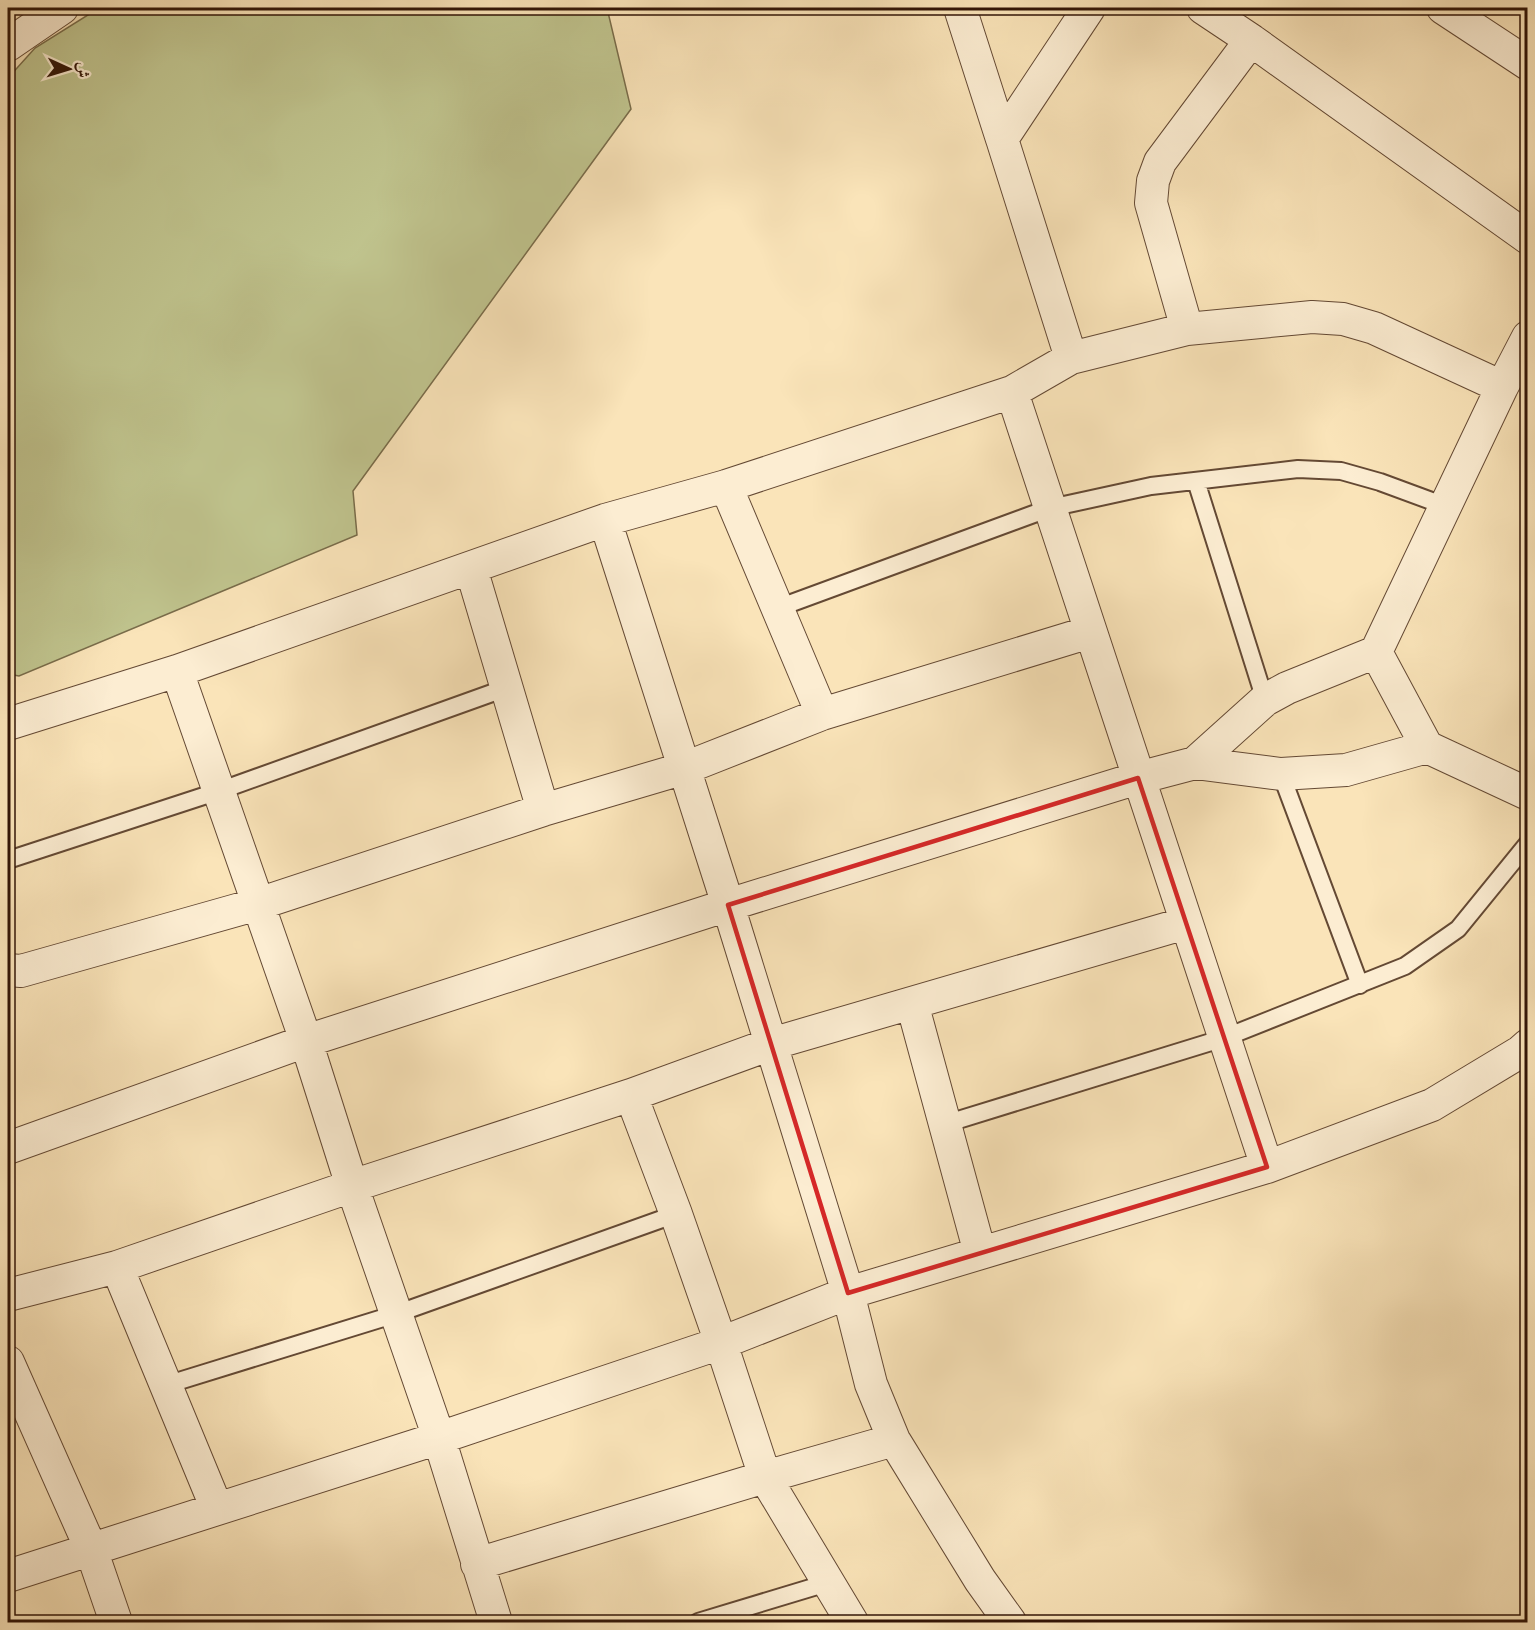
<svg xmlns="http://www.w3.org/2000/svg" width="1535" height="1630" font-family="'Old Standard TT',Amiri,serif">
	<rect width="100%" height="100%" fill="#fae4b9"/>
	<filter id="stains"><feTurbulence type="fractalNoise" baseFrequency=".00333" numOctaves="4"/><feColorMatrix values="0 0 0 0 .2 0 0 0 0 .09 0 0 0 0 .02 0 0 0 .5 -.17"/></filter>
	<radialGradient id="worn" r=".72"><stop offset=".6" stop-color="#630" stop-opacity="0"/><stop offset="1" stop-color="#630" stop-opacity=".3"/></radialGradient>
	<path fill="#c0c48e" stroke="#796c4a" stroke-width="1.5" d="M99,8H607L631,109L353,491L357,535L19,676L8,674V78L35,48Z"/>
	<g fill="none" stroke-linecap="round" stroke-linejoin="round">
		<g stroke="#644934" stroke-width="20">
			<path id="lane" d="M1196,481L1265,700
				M778,608L1050,508L1151,486L1298,469L1341,471L1380,482L1445,506
				M1281,774L1360,985
				M8,860L219,791L506,688
				M945,1124L1224,1038L1405,966L1458,929L1528,843
				M166,1385L396,1314L676,1214
				M698,1622L827,1583"/>
		</g>
		<g stroke="#644934" stroke-width="34">
			<path id="street" d="M960,8L1002,139
				M1203,8L1251,40L1528,238
				M1443,8L1528,64
				M8,45L62,8
				M1187,329L1151,203L1153,181L1160,162L1251,40
				M1528,337L1502,387L1376,652L1427,747L1528,794
				M1071,358L1002,139L1089,8
				M1012,392L1267,1167
				M726,486L822,714L1090,632
				M605,520L728,905L771,1044L848,1293L871,1384L894,1440L980,1580L1010,1622
				M177,671L306,1041L352,1186L439,1438L496,1622
				M8,724L177,671L605,520L726,486L1012,392L1071,358L1187,329L1312,317L1343,319L1374,328L1502,387
				M1195,763L1265,700L1287,688L1376,652
				M543,810L685,768L822,714
				M8,970L21,971L258,904L543,810L471,568
				M912,1003L980,1253
				M631,1095L771,1044L1186,923
				M8,1148L306,1041L728,905L1138,778L1195,763L1281,774L1346,770L1427,747
				M8,1295L117,1267
				M8,1362L91,1549L116,1622
				M217,1509L117,1267L352,1186L631,1095L676,1214L721,1343L765,1477L852,1622
				M477,1564L765,1477L894,1440
				M8,1576L439,1438L721,1343L848,1293L1267,1167L1432,1105L1520,1052L1528,1045"/>
		</g>
		<use href="#lane" stroke="#fcedd2" stroke-width="16"/>
		<use href="#street" stroke="#fcedd2" stroke-width="32"/>
	</g>
	<path fill="none" stroke="#d62828" stroke-width="4.5" stroke-linejoin="round" d="M1138,778L1267,1167L848,1293L728,905Z"/>
	<rect width="1535" height="1630" fill="none" stroke="#fae4b9" stroke-width="30"/>
	<rect x="9" y="9" width="1517" height="1612" fill="none" stroke="#321507" stroke-width="3"/>
	<rect x="15" y="15" width="1505" height="1600" fill="none" stroke="#321507" stroke-width="1.5"/>
	<g transform="translate(69 69) rotate(94)" stroke="#fcedd2" stroke-width="4.5" paint-order="stroke">
	<path d="M0-4.5L10 22L0 15L-10 22Z" fill="#321507"/>
	<text y="-9" font-size="16" font-weight="bold" text-anchor="middle" fill="#321507">ش</text>
	</g>
	<rect width="100%" height="100%" filter="url(#stains)"/>
	<rect width="100%" height="100%" fill="url(#worn)"/>
</svg>
